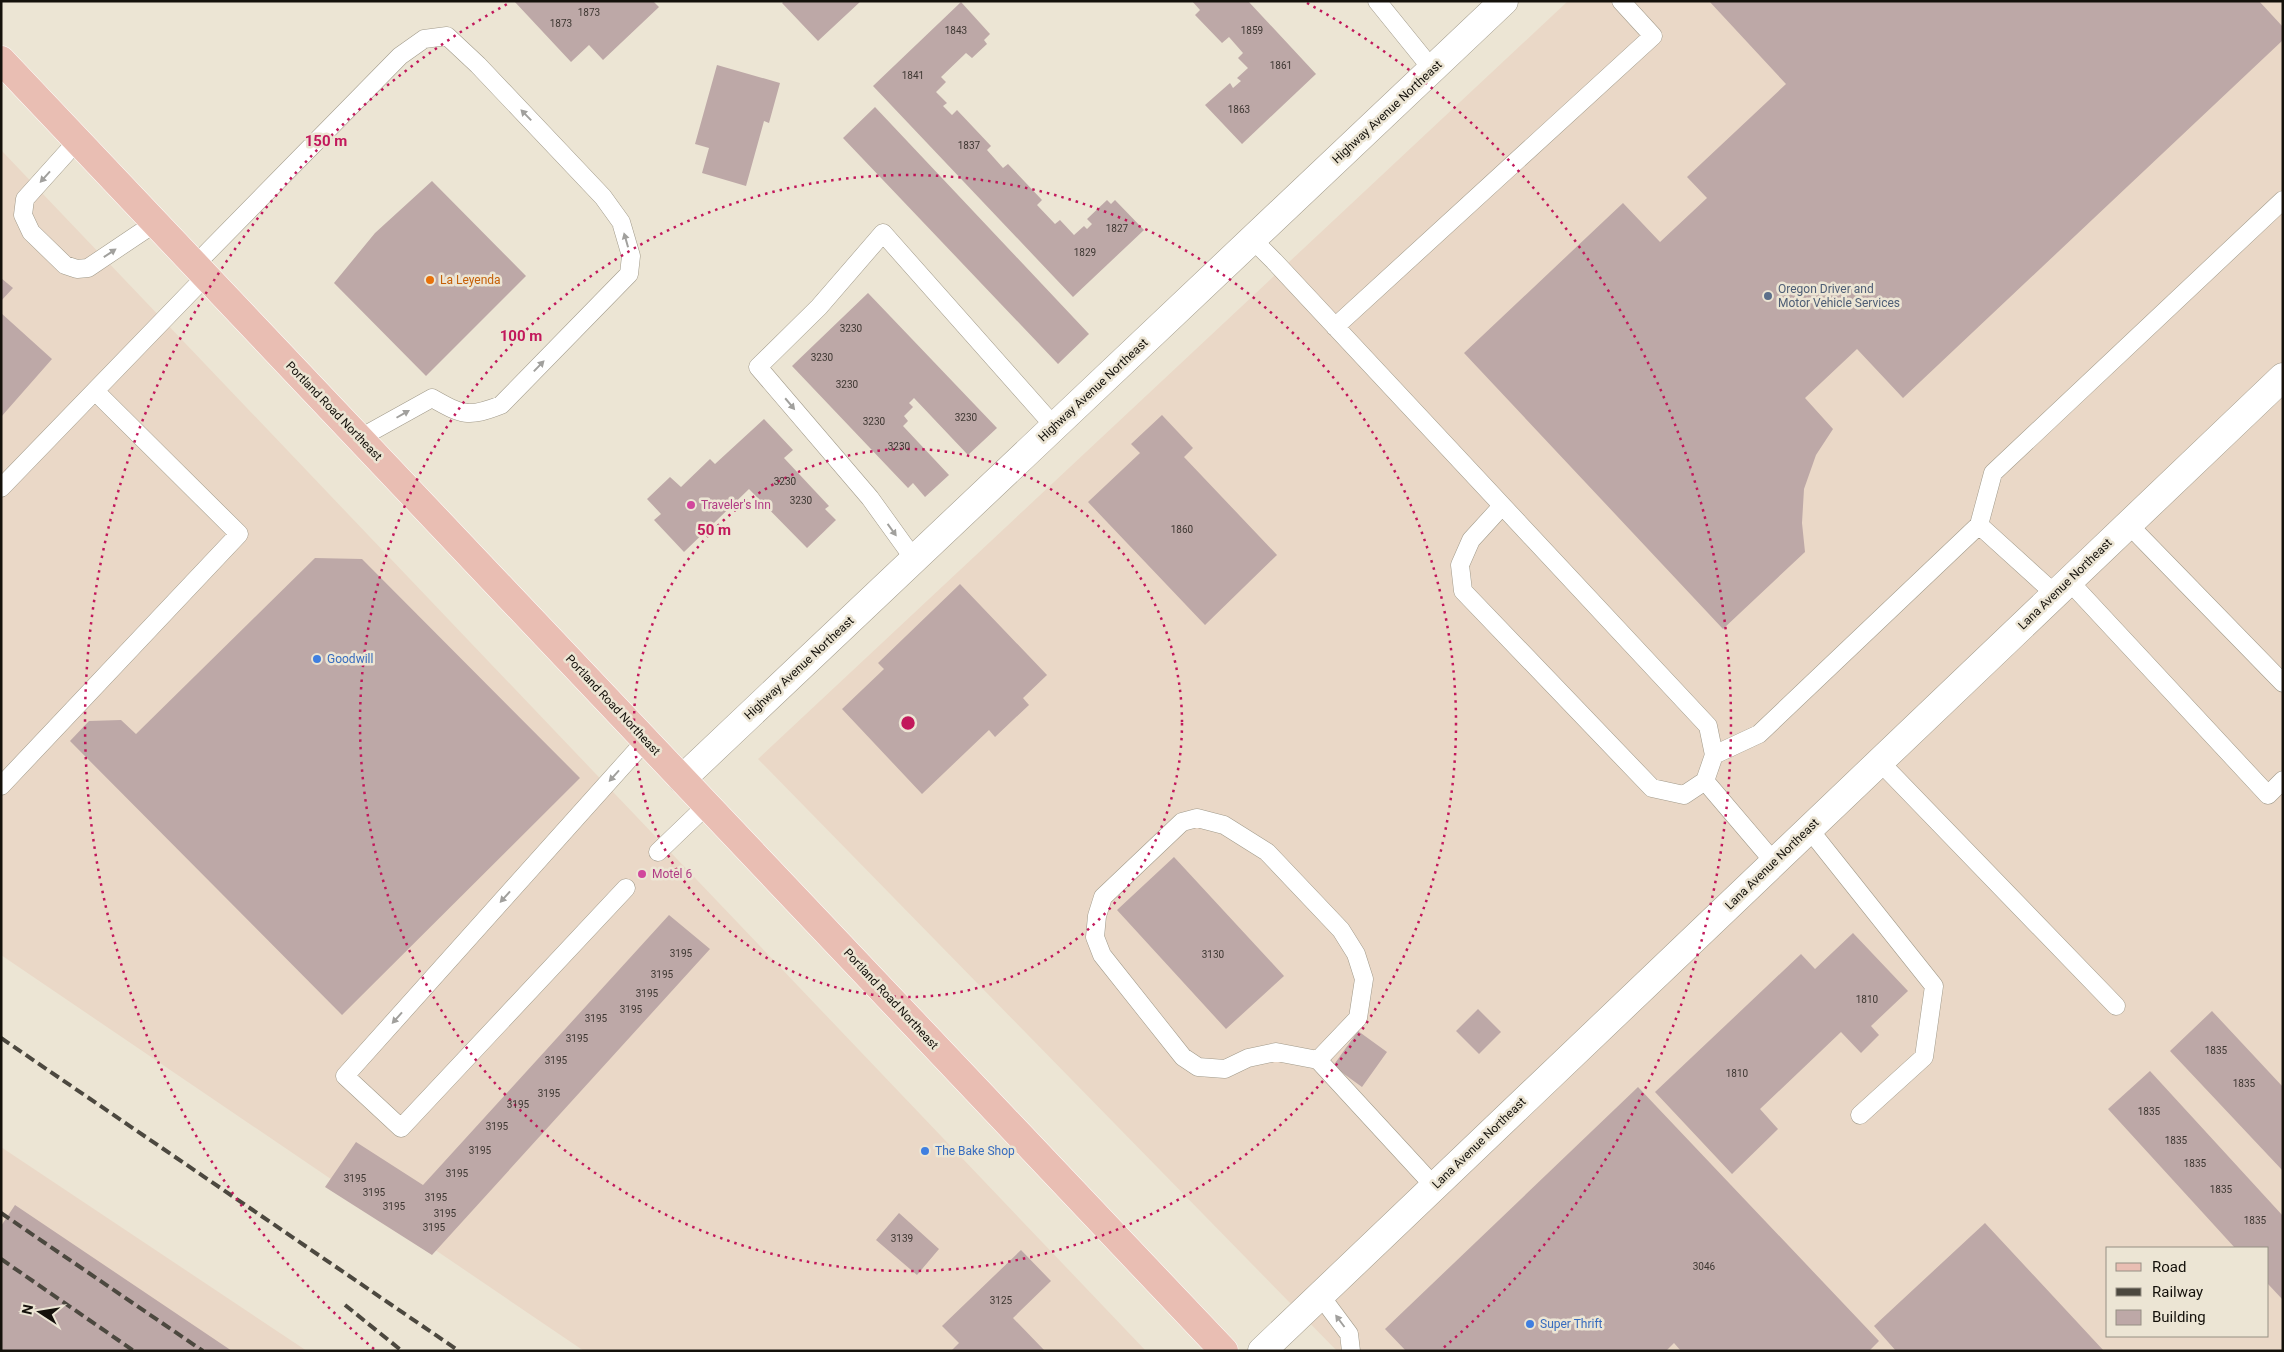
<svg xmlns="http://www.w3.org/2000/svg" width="2284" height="1352" font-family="Roboto,sans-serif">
	<rect width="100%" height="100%" fill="#ece5d4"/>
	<path fill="#ead8c7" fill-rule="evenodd" d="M1568,1H2283V1351H1337L758,759ZM2108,1248H2268V1336H2108Z
		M1,150L1146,1351H584L1,955Z
		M1,1147L307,1351H1Z"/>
	<path fill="#bda8a7" d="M514,1H653L659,7L603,60L589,45L571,62Z
		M784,1H861L818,41L782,3Z
		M1192,1H1248L1316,74L1242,144L1205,105L1230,83L1233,88L1241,81L1237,78L1248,68L1238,58L1243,53L1229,37L1222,43L1195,15L1200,10Z
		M1709,1H2259L2283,27V40L1903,398L1857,349L1805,398L1833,429L1816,455L1804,489L1802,523L1805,552L1723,629L1464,353L1623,203L1660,242L1707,198L1687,177L1786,84Z
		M961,2L990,34L984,40L987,44L972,58L966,53L941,77L946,82L936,92L947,103L943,106L952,115L957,110L991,146L987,150L1003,168L1008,164L1042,200L1037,205L1055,224L1060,220L1074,235L1084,226L1087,229L1092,224L1087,219L1107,200L1111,204L1115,200L1144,230L1073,297L873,86Z
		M717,65L780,83L769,123L764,121L746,186L702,173L709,148L695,144Z
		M875,107L1089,334L1058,364L843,138Z
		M432,181L526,276L426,376L334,283L375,233Z
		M1,278L13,288L1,301Z
		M868,293L997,428L968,455L914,398L909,403L913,407L904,416L908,421L903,426L949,475L925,497L913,483L908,488L792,366Z
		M1,313L52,359L1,417Z
		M1162,415L1193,448L1184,457L1277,555L1205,625L1088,502L1140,453L1131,444Z
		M764,419L793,450L784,458L829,506L825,509L836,520L807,548L749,489L684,552L654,520L661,514L647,499L670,477L681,487L710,459L715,464Z
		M315,558L362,559L580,778L342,1015L70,741L89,721L121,720L136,734Z
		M960,584L1047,675L1023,698L1029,705L995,737L989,730L922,794L842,709L884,669L878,663Z
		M1174,857L1284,976L1226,1029L1117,910Z
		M669,915L710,949L432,1255L325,1187L356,1142L423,1185Z
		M1853,933L1908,991L1871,1026L1879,1035L1861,1053L1841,1032L1760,1109L1778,1129L1732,1174L1655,1092L1801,954L1815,969Z
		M1478,1009L1501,1032L1479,1054L1456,1031Z
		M2212,1011L2283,1087V1171L2170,1051Z
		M1358,1031L1387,1052L1362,1087L1333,1066Z
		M2150,1071L2283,1216V1300L2268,1284V1248H2235L2108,1109Z
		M1638,1087L1879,1341L1869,1351H1681L1674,1343L1666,1351H1406L1385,1329Z
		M15,1205L232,1351H1V1226Z
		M899,1213L939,1249L917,1275L876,1240Z
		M1985,1223L2104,1351H1896L1874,1326Z
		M1021,1250L1051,1281L1013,1318L1045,1351H951L959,1343L942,1326Z"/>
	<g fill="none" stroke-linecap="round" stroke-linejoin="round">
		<g stroke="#a19a8a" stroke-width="19">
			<path id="lane" d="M1377,1L1432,69
				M78,140L25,199L23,215L31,232L65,265L77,269L88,268L155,223
				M1252,239L1274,261L1708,726L1714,755L1705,781L1684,795L1652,788L1463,591L1460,565L1471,540L1502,506
				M195,265L400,56L424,39L447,36L478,65L603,197L621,222L631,256L629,274L501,405C468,418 462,415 432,398L360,438
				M1335,327L1653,36L1621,1
				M1,488L206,276
				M2128,524L2283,683
				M1979,525L1993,473L2283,200
				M914,559L870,498L758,367L819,307L883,233L1054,426
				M2069,581L2268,795L2283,780
				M1714,755L1759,734L1979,525L2055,594
				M1880,762L2116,1006
				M1705,781L1774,862
				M1,786L239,534L95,391
				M1809,829L1934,986L1924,1057L1860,1115
				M658,852L707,805
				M626,888L401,1128L345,1076L646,740
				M1318,1060L1358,1018L1364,979L1356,954L1341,930L1267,852L1224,825L1197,818L1182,822L1103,897L1097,916L1095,937L1102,955L1183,1057L1198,1067L1225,1069L1248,1058L1276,1052L1318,1060L1434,1186
				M1320,1295L1349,1334L1351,1351"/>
		</g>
		<g stroke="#a19a8a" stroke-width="29">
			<path id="street" d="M682,779L1504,1"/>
		</g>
		<g stroke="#a19a8a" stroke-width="29">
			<path id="secondary" d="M1262,1351L2283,377"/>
		</g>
		<g stroke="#fff" stroke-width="29">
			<path id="primary" d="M1,60L1224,1351"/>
		</g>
		<use href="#lane" stroke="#fff" stroke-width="18"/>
		<use href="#street" stroke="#fff" stroke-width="28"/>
		<use href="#secondary" stroke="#fff" stroke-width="28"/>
		<use href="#primary" stroke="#e9beb3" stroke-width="28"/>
		<path stroke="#4c483f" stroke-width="4" stroke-dasharray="10 5" stroke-linecap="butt" d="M1,1038L459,1351
			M1,1213L203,1351
			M1,1259L134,1351
			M345,1305L402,1351"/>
	</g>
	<defs><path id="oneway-solid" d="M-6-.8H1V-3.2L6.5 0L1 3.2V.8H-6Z" transform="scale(1.25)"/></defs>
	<g fill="#a1a09d">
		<use href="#oneway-solid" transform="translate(526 115) rotate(-134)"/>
		<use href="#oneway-solid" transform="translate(45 177) rotate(132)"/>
		<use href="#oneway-solid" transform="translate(626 240) rotate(-106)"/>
		<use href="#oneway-solid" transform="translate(110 253) rotate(-34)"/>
		<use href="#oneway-solid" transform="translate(539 366) rotate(-46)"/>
		<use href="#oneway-solid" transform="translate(790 404) rotate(50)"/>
		<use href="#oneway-solid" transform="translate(403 414) rotate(-30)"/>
		<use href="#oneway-solid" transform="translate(892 530) rotate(54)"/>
		<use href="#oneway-solid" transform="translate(614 776) rotate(132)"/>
		<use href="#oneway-solid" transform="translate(505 897) rotate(132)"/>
		<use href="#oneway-solid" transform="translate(397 1018) rotate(132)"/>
		<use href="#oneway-solid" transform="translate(1340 1321) rotate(-127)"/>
	</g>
	<g fill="none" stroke="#c2185b" stroke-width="2.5" stroke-dasharray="2.5 5">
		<circle cx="908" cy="723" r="274"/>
		<circle cx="908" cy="723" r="548"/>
		<path d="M374 1349A823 823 0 0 1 509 3M1307 3A823 823 0 0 1 1442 1349"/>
	</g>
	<circle fill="#e8710a" stroke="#ece5d4" stroke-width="2" cx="430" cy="280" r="5"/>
	<circle fill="#5c6f8a" stroke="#ece5d4" stroke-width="2" cx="1768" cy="296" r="5"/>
	<g fill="#d1479c" stroke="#ece5d4" stroke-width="2">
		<circle cx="691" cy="505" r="5"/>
		<circle cx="642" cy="874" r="5"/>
	</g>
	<g fill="#3f7fe0" stroke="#ece5d4" stroke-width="2">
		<circle cx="317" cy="659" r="5"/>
		<circle cx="925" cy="1151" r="5"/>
		<circle cx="1530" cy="1324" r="5"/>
	</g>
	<g text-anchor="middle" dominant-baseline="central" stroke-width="5" stroke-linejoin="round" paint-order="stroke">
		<g font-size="10" fill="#3e3732">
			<text x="589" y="12">1873</text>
			<text x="561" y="23">1873</text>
			<text x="956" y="30">1843</text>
			<text x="1252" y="30">1859</text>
			<text x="1281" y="65">1861</text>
			<text x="913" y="75">1841</text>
			<text x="1239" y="109">1863</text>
			<text x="969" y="145">1837</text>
			<text x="1117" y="228">1827</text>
			<text x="1085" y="252">1829</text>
			<text x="851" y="328">3230</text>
			<text x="822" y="357">3230</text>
			<text x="847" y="384">3230</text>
			<text x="966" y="417">3230</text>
			<text x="874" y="421">3230</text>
			<text x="899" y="446">3230</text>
			<text x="785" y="481">3230</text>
			<text x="801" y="500">3230</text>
			<text x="1182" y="529">1860</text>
			<text x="681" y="953">3195</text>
			<text x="1213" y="954">3130</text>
			<text x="662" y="974">3195</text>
			<text x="647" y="993">3195</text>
			<text x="1867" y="999">1810</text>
			<text x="631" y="1009">3195</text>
			<text x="596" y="1018">3195</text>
			<text x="577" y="1038">3195</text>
			<text x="2216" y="1050">1835</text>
			<text x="556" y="1060">3195</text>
			<text x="1737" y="1073">1810</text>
			<text x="2244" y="1083">1835</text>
			<text x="549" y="1093">3195</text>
			<text x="518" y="1104">3195</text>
			<text x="2149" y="1111">1835</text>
			<text x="497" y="1126">3195</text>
			<text x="2176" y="1140">1835</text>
			<text x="480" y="1150">3195</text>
			<text x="2195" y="1163">1835</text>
			<text x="457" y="1173">3195</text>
			<text x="355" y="1178">3195</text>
			<text x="2221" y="1189">1835</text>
			<text x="374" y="1192">3195</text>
			<text x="436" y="1197">3195</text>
			<text x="394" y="1206">3195</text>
			<text x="445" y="1213">3195</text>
			<text x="2255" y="1220">1835</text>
			<text x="434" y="1227">3195</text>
			<text x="902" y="1238">3139</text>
			<text x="1704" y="1266">3046</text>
			<text x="1001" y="1300">3125</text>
		</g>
		<g font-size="12" fill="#14110b" stroke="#ece5d4">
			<text transform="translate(1387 112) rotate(-43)">Highway Avenue Northeast</text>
			<text transform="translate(1093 390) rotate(-43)">Highway Avenue Northeast</text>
			<text transform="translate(334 411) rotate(46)">Portland Road Northeast</text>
			<text transform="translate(2065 584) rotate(-44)">Lana Avenue Northeast</text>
			<text transform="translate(799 668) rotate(-43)">Highway Avenue Northeast</text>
			<text transform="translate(613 705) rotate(47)">Portland Road Northeast</text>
			<text transform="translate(1772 864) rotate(-44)">Lana Avenue Northeast</text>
			<text transform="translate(891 999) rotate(47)">Portland Road Northeast</text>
			<text transform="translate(1479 1143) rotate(-44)">Lana Avenue Northeast</text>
		</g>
		<g font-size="12" fill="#c56008" stroke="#ece5d4" text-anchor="start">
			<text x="440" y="280">La Leyenda</text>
		</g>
		<g font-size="12" fill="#4e5e75" stroke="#ece5d4" text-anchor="start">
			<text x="1778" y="289">Oregon Driver and<tspan x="1778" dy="14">Motor Vehicle Services</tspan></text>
		</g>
		<g font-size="12" fill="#b23c85" stroke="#ece5d4" text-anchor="start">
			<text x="701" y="505">Traveler's Inn</text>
			<text x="652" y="874">Motel 6</text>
		</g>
		<g font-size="12" fill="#366cbe" stroke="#ece5d4" text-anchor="start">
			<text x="327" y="659">Goodwill</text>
			<text x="935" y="1151">The Bake Shop</text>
			<text x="1540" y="1324">Super Thrift</text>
		</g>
	</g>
	<circle cx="908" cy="723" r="8" fill="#c2185b" stroke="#ece5d4" stroke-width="2.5"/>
	<g font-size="15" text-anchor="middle" font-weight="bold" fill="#c2185b" stroke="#ece5d4" stroke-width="5" stroke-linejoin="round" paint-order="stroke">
		<text x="326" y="146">150 m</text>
		<text x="521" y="341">100 m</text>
		<text x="714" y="535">50 m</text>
	</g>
	<rect width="2284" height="1352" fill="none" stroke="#14110b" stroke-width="5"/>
	<rect x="2106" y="1247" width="162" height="90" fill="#ece5d4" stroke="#969084"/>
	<rect x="2116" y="1263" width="25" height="8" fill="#e9beb3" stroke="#969084"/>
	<text x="2152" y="1272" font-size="15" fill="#14110b">Road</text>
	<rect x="2116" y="1288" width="25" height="8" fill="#4c483f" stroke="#969084"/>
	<text x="2152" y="1297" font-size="15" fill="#14110b">Railway</text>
	<rect x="2116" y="1310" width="25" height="15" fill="#bda8a7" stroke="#969084"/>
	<text x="2152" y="1322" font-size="15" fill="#14110b">Building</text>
	<g transform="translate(40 1312) rotate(282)" stroke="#ece5d4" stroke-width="4" paint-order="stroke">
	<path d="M0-4L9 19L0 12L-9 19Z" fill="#14110b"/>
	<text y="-8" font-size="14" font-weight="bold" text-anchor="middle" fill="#14110b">N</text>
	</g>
</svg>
